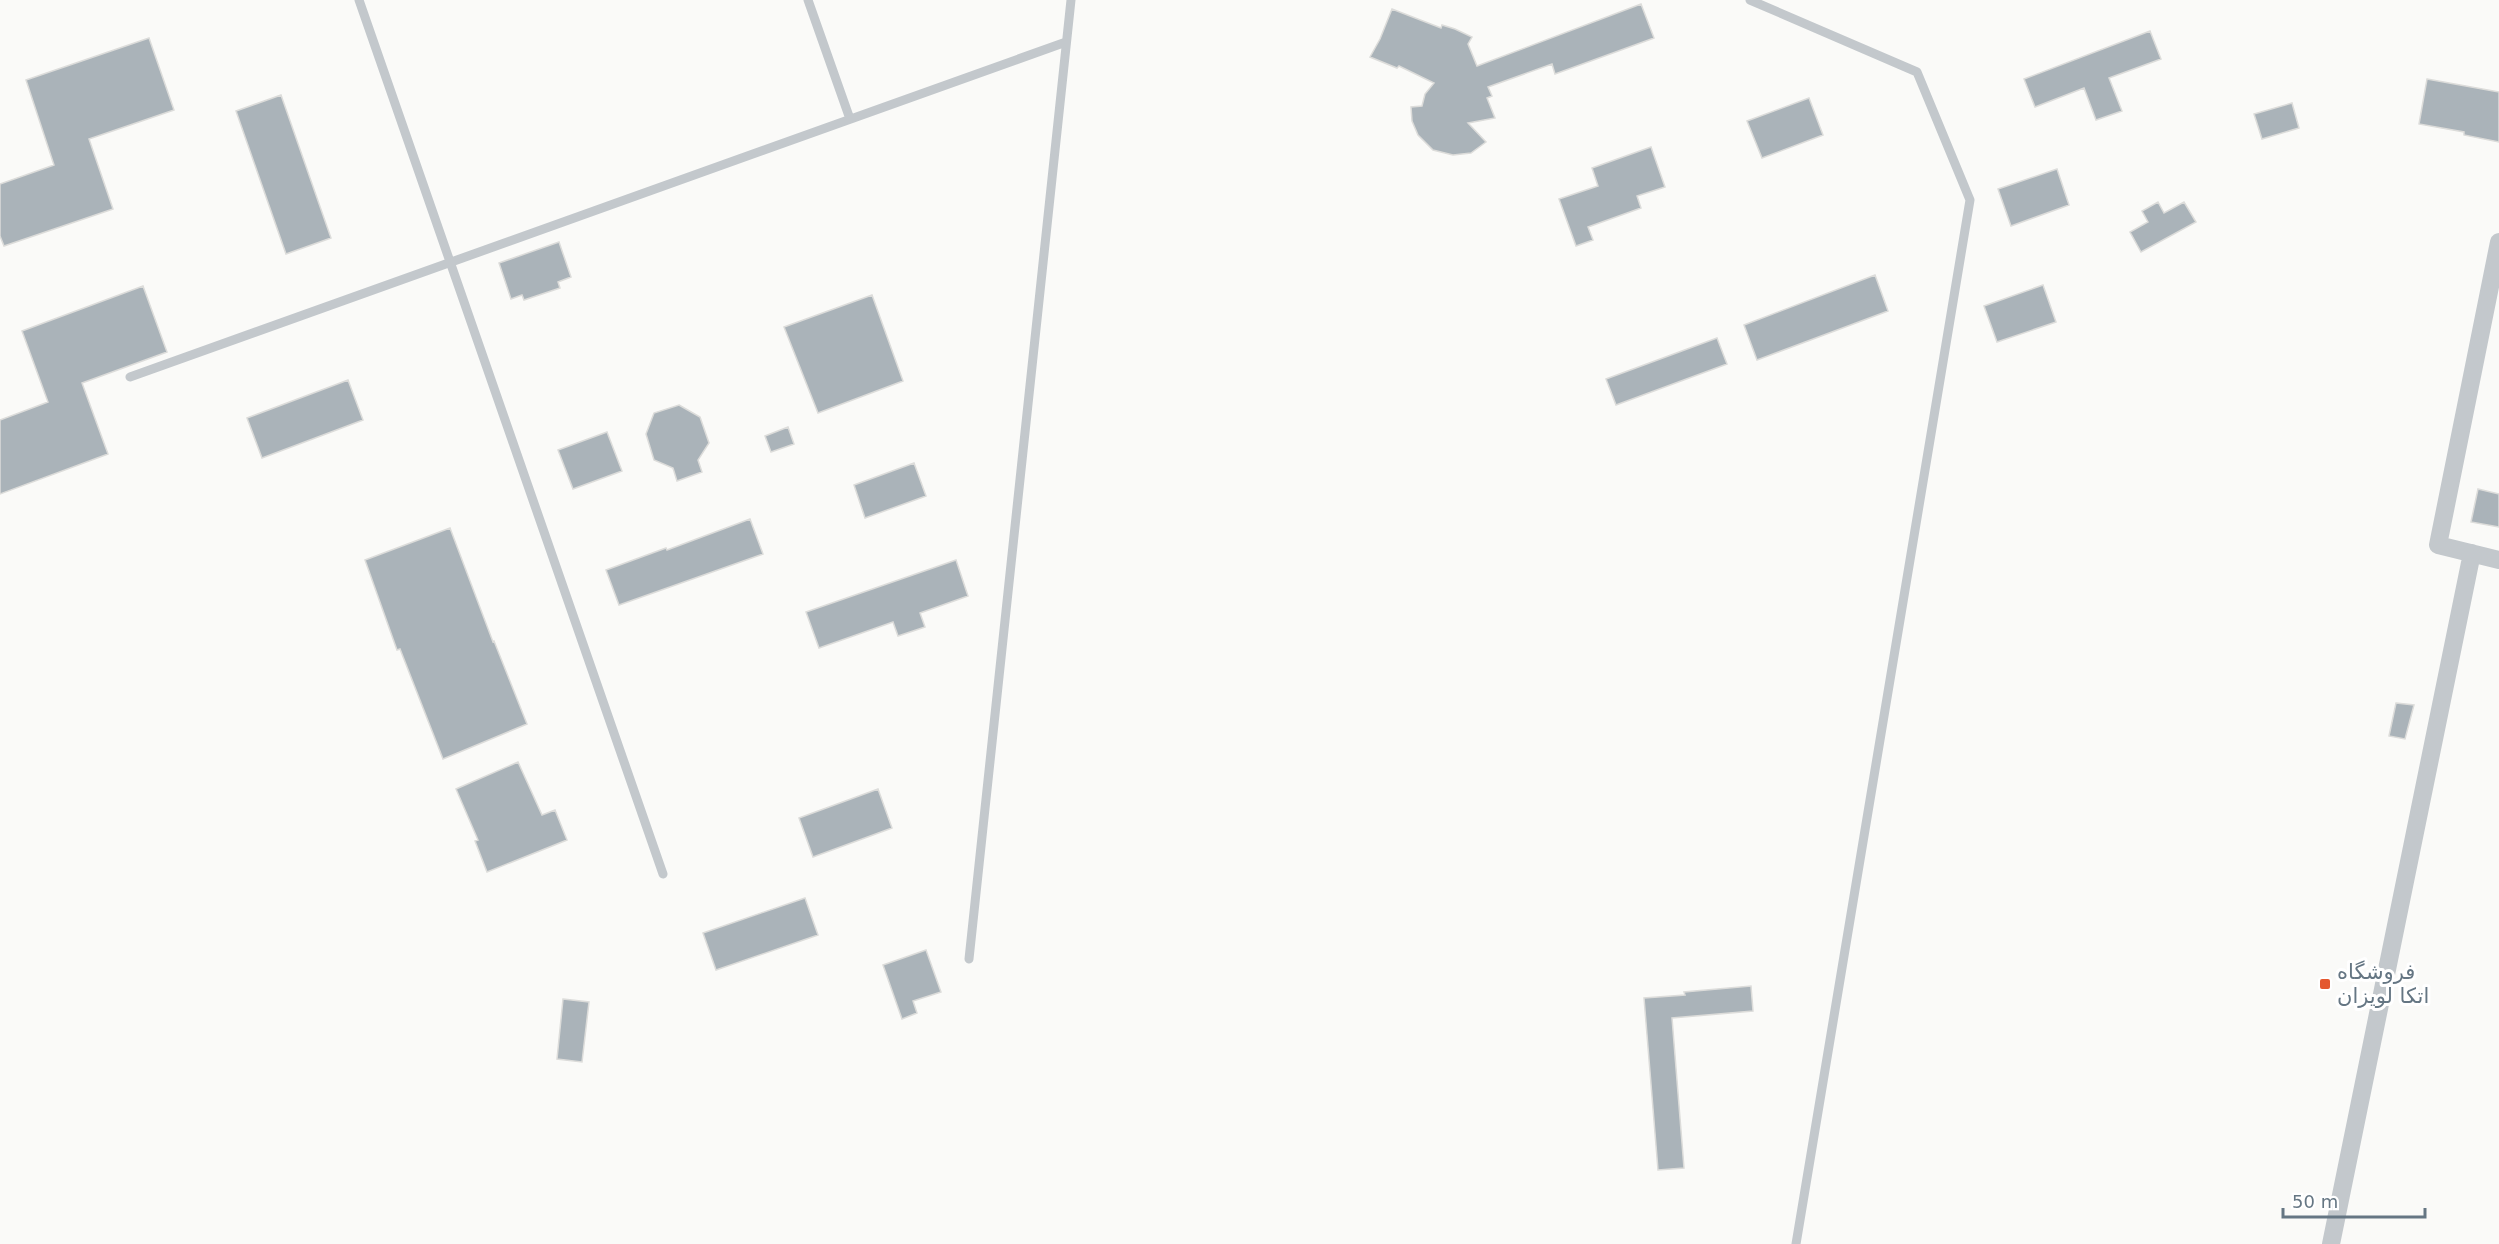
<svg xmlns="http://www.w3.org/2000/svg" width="2499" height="1244" font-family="'DejaVu Sans',Cairo,sans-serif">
	<rect width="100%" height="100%" fill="#fafaf8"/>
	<path fill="#aab3b9" stroke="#dcdcda" stroke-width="1.5" d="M1641,4L1654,38L1555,74L1552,64L1488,87L1492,96L1487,98L1495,118L1468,123L1486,142L1471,153L1453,155L1433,150L1418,135L1412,121L1411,107L1422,106L1425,94L1434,83L1399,66L1397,68L1370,57L1380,39L1392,9L1441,28L1442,25L1455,29L1472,37L1468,44L1477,66Z
		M2150,31L2161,59L2109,78L2122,111L2096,120L2084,88L2035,107L2024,79Z
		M149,38L174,110L89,139L113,209L4,246L0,236V184L54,165L26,80Z
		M2427,79L2499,92V142L2464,135V132L2419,124Z
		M281,95L331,238L286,254L236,111Z
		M1809,98L1823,135L1762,158L1747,121Z
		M2292,103L2299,128L2262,139L2254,114Z
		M1651,147L1665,187L1637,196L1641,208L1588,227L1593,240L1576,246L1559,199L1598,186L1592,168Z
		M2057,169L2069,205L2011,226L1998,189Z
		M2158,202L2164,213L2184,202L2196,222L2141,252L2130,232L2148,222L2142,211Z
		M559,242L571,277L558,282L560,288L524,300L522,295L511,299L499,263Z
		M1875,275L1888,311L1757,360L1744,325Z
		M2043,285L2056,322L1997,342L1984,306Z
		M143,286L167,352L82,383L108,454L0,494V420L48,402L22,331Z
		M872,295L903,381L818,413L784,327Z
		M1717,338L1727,364L1616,405L1606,379Z
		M348,380L363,420L262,458L247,418Z
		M679,405L700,417L709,443L698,460L702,472L677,481L673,468L654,460L646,434L654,413Z
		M788,427L794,444L771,452L765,436Z
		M607,432L622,471L573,489L558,450Z
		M914,463L926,496L865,518L854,485Z
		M2478,489L2499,494V527L2471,522Z
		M750,519L763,554L619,605L606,570L666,548L667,550Z
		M450,528L493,642L494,641L527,724L443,759L400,649L397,650L365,560Z
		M956,560L968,596L920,613L925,627L898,636L893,622L819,648L806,612Z
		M2396,703L2414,705L2405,739L2389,736Z
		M518,762L542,815L555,810L567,840L487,872L475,841L478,840L456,789Z
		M878,789L892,828L813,857L799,818Z
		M805,898L818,935L716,970L703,933Z
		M926,950L941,992L913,1001L917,1013L902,1019L883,965Z
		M1751,986L1753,1011L1672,1018L1684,1168L1658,1170L1644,998L1685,995L1684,992Z
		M563,999L589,1002L582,1062L557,1059Z"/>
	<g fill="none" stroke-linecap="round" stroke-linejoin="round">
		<path stroke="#c3c8cc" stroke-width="9" d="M359,0L663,874
			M808,0L850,119
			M1750,0L1917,72L1970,200L1796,1244
			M130,377L1066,42
			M969,959L1071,0"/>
		<path stroke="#c3c8cc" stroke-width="18" d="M2499,242L2438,545L2499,560
			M2331,1244L2472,553"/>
	</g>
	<rect fill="#e4572e" stroke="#fff" stroke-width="2" x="2319" y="978" width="12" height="12" rx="3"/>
	<g text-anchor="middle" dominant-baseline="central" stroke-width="6" stroke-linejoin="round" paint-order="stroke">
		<g font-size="21" fill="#657683" stroke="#fff" text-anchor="start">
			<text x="2337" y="972">فروشگاه<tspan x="2337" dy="24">اتکا لویزان</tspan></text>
		</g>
	</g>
	<path d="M2283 1208v9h142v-9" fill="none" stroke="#657683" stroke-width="3"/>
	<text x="2292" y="1208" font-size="18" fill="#657683" stroke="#ffffff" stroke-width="4.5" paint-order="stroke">50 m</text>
</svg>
